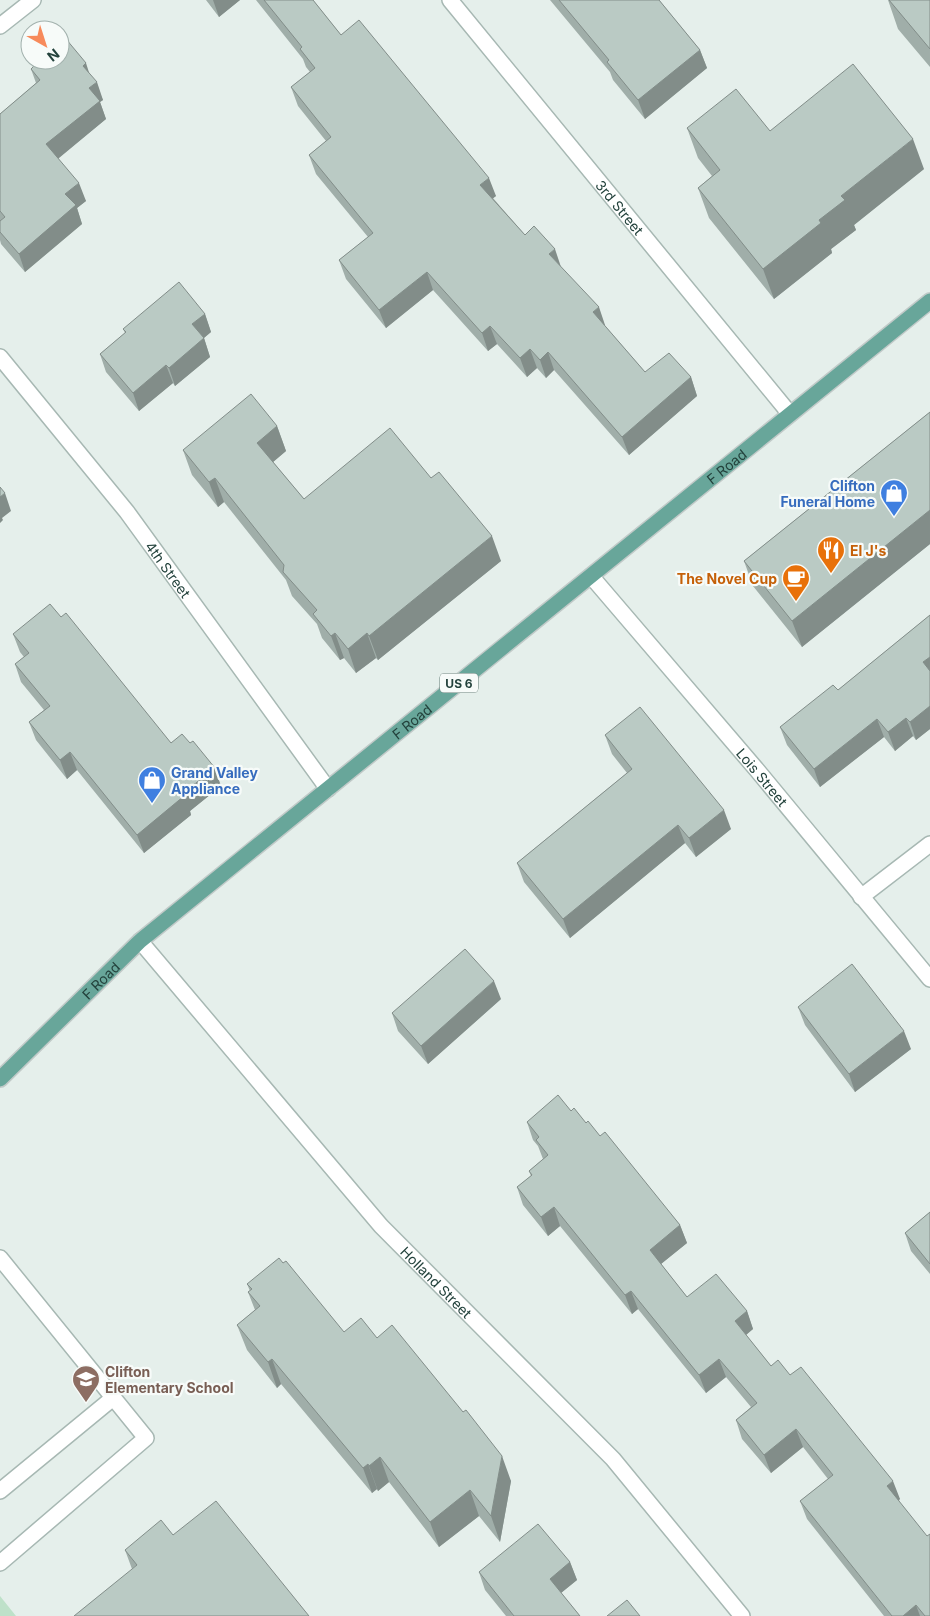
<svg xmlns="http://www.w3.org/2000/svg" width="930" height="1616" font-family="Inter,sans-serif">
	<rect width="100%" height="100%" fill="#e5efeb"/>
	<path fill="#bee1c9" d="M0,1596L16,1616H0Z"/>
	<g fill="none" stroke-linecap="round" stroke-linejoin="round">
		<g stroke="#a7b8b3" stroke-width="18">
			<path id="lane" d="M0,1258L146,1438L0,1563
				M0,1491L113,1398"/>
		</g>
		<g stroke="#a7b8b3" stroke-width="18">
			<g id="street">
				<path id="s1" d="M450,0L790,414"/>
				<path d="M0,26L33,0"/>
				<path id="s2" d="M0,357L127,512L328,789"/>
				<path id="s3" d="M591,576L757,770L930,979"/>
				<path d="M861,897L930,844"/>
				<path id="s4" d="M140,941L381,1226L613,1459L742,1616"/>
			</g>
		</g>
		<g stroke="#c1cac8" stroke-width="18">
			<g id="primary">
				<path id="s5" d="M0,1079L140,941L930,301"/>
			</g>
		</g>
		<use href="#lane" stroke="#fff" stroke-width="15"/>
		<use href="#street" stroke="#fff" stroke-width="15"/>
		<use href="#primary" stroke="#68a69a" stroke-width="15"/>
	</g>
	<path fill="#a0aea9" d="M206,0H240L219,17Z
		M256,0H313L341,35L496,196L493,198L525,235L561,267L605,326L645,372L691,377L697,396L629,455L554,370L546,378L537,368L527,377L497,344L488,351L433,290L386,328L346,279L339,260L368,237L316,174L309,155L326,141L298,106L291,87L310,72L306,67L303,59Z
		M550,0H659L700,50L707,68L645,119L613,80L610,72Z
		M888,0H930V67L898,29Z
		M30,60H60L89,73L103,100L100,102L106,119L58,158L86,201L77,208L82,224L25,272L1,244L0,240V114L36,83L31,69L33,67Z
		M687,128L770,131L924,169L854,225L856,230L831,249L832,253L774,299L709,218L698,188L712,176L698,158Z
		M205,314L211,332L204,338L210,357L175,386L173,383L139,411L106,372L100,354L125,333L123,329Z
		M930,412V544L802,647L753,586L744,561Z
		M277,426L286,451L273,462L304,499L431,478L501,561L378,660L376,658L356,673L344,658L340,660L322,638L317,624L292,596L286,580L224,502L218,507L192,475L183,450Z
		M930,615V729L916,740L913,736L895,751L884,737L820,787L787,745L780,727L838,690Z
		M13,634L171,743L221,786L190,811L191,815L144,853L77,770L67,779L36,740L29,722L44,710L21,682L15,664L24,657L20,652Z
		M605,735L731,829L696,857L685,843L570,938L524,882L517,863L627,773L612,754Z
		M501,999L428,1064L398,1031L392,1013Z
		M798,1007L911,1049L855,1092L805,1025Z
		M571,1111L586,1123L600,1136L680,1225L687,1243L661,1264L687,1297L747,1311L753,1329L746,1335L771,1366L790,1375L900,1499L899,1500L930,1616H884L807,1519L800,1501L828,1479L803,1447L771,1473L742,1439L736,1420L751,1407L726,1377L706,1393L638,1309L632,1314L560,1226L548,1236L523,1205L517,1187L531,1176L529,1171L543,1159L538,1146L533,1140L527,1122Z
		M930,1212V1274L911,1251L905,1233Z
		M247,1284L344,1332L377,1338L511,1481L500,1542L479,1516L439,1547L389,1482L378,1491L377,1489L372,1493L281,1384L277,1388L247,1350L237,1325L255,1310L248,1292L250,1291Z
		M173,1535L132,1569L125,1550Z
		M570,1562L577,1580L561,1593L580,1616H506L485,1590L479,1572Z"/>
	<path fill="#828d89" d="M213,0H240L219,17Z
		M700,50L707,68L645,119L638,100Z
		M86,63L92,82L83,66Z
		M97,82L103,100L100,102L106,119L53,163L46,144L89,88Z
		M913,139L924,169L854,225L856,230L831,249L832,253L774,299L763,269L819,220L841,196Z
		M489,178L496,196L487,203L480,185Z
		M79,183L86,201L77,208L82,224L25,272L19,254L65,194Z
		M555,249L561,267L549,254Z
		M427,272L433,290L386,328L379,310Z
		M599,307L605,325L600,330L593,312Z
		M205,314L211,332L199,342L192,324Z
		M490,326L497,344L488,351L482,333Z
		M204,338L210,357L175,386L169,368Z
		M530,349L537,368L527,377L520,358Z
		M548,352L554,370L546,378L540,360Z
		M166,365L173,383L139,411L133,393Z
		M691,377L697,396L629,455L622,437Z
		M277,426L286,451L266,468L257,443Z
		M215,478L224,502L218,507L209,482Z
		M5,493L11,511L2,518L3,520L0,523V497Z
		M930,510V544L802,647L792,621Z
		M492,536L501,561L378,660L369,636Z
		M335,633L344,658L340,660L331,636Z
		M367,633L376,658L356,673L348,649Z
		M930,657V680L923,662Z
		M930,706V729L916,740L910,722Z
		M906,718L913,736L895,751L888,732Z
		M877,719L884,737L820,787L814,769Z
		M70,752L77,770L67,779L60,760Z
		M215,768L221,786L190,811L191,815L144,853L137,835L182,794Z
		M724,810L731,829L696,857L689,838Z
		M678,825L685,843L570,938L563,919Z
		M494,981L501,999L428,1064L421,1046Z
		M904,1031L911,1049L855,1092L849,1074Z
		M554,1207L560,1226L548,1236L541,1217Z
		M680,1225L687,1243L656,1268L650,1250Z
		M631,1291L638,1309L632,1314L625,1295Z
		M747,1311L753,1329L741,1339L735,1321Z
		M272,1359L281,1384L277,1388L268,1362Z
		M719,1359L726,1377L706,1393L699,1375Z
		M796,1429L803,1447L771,1473L764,1455Z
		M502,1456L511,1481L500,1542L491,1516Z
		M380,1457L389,1482L378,1491L369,1466Z
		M368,1464L377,1489L372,1493L363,1468Z
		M893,1481L900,1499L894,1504L887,1486Z
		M470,1490L479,1516L439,1547L430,1522Z
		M570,1562L577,1580L556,1597L550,1579Z
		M916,1605L920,1616H903Z"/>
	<path fill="#bacac4" stroke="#828d89" d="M264,0H313L341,35L359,20L489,178L480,185L525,235L534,226L555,249L549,254L599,307L593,312L645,372L669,353L691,377L622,437L548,352L540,360L530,349L520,358L490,326L482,333L427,272L379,310L339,260L373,233L309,155L331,137L291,87L315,68L300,49L302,47Z
		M559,0H659L700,50L638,100L607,62L609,60Z
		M889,0H930V49Z
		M66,39L86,63L83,66L97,82L89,88L100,101L46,144L79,183L65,194L76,205L19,254L0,232V221L5,217L0,211V114L40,80L31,69L37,63L34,60H60V40L62,43Z
		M30,48V54L27,50Z
		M853,64L913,139L841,196L845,200L819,220L821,223L763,269L698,188L720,170L687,128L736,89L770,131Z
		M179,282L205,314L192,324L204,338L169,368L166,365L133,393L100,354L126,332L123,329Z
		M251,394L277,426L257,443L304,499L390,428L431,478L439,472L492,536L369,636L367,633L348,649L335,633L331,636L313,614L317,610L283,572L284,565L215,478L209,482L183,450Z
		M930,412V510L792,621L744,561Z
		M0,487L5,493L0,497Z
		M50,604L61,617L66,613L171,743L182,734L190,743L193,741L215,768L182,794L184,796L137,835L70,752L60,760L29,722L50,706L15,664L29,653L13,634Z
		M930,615V657L923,662L930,671V706L910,722L906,718L888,732L877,719L814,769L780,727L833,685L838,690Z
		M640,707L724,810L689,838L678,825L563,919L517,863L632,769L605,735Z
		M465,949L494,981L421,1046L392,1013Z
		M852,964L904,1031L849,1074L798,1007Z
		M558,1095L571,1111L574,1108L586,1123L588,1121L600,1136L605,1132L680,1225L650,1250L687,1297L716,1274L747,1311L735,1321L771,1366L778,1360L790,1375L801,1367L893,1481L887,1486L927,1536L930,1534V1616H925L916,1605L903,1616H892L800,1501L833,1475L796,1429L764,1455L736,1420L757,1403L719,1359L699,1375L631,1291L625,1295L554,1207L541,1217L517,1187L532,1175L529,1171L548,1155L536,1140L539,1137L527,1122Z
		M930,1212V1264L905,1233Z
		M279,1258L283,1263L286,1261L344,1332L361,1318L377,1338L392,1325L463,1412L466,1410L502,1456L491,1516L470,1490L430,1522L380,1457L369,1466L368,1464L363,1468L272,1359L268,1362L237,1325L260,1306L248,1292L252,1289L247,1284Z
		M216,1501L309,1616H74L137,1565L125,1550L161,1520L173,1535Z
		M538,1524L570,1562L550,1579L580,1616H514L479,1572Z
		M627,1600L640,1616H607Z"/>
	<defs>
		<g id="shop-pin" transform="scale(1.4375)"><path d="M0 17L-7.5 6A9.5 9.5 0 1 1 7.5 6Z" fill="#3f7fe0" stroke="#f7fbf9"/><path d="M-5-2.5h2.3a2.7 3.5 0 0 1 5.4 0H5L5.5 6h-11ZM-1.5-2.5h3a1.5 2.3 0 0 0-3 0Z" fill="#fff"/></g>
		<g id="restaurant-pin" transform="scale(1.4375)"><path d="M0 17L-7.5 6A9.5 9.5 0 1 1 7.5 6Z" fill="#e8710a" stroke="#f7fbf9"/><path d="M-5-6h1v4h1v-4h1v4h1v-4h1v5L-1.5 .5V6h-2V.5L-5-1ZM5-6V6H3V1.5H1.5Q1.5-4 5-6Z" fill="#fff"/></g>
		<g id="cafe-pin" transform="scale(1.4375)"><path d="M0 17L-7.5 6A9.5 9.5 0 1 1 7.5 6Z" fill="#e8710a" stroke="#f7fbf9"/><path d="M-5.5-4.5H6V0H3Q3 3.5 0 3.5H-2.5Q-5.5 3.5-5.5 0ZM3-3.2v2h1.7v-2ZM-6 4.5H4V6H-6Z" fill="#fff"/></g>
		<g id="school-pin" transform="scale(1.4375)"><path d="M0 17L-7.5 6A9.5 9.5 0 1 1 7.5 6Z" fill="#8d6e63" stroke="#f7fbf9"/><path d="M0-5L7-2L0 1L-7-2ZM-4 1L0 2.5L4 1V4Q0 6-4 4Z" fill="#fff"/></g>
	</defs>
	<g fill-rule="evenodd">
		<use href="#shop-pin" x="894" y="493"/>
		<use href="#restaurant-pin" x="831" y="550"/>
		<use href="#cafe-pin" x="796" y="578"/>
		<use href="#shop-pin" x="152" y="780"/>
		<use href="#school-pin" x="86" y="1379"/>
	</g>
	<g text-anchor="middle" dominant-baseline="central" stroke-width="4.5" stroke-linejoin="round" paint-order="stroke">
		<rect fill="#f7fbf9" stroke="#637a75" stroke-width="1" x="440" y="673.5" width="38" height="19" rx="4"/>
		<g font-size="12" font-weight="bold" fill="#23423c">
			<text x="459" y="683">US 6</text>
		</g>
		<g font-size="14" fill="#23423c" stroke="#f7fbf9">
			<text stroke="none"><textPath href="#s1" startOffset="268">3rd Street</textPath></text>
			<text stroke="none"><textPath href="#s5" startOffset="951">F Road</textPath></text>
			<text stroke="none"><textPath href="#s2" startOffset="271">4th Street</textPath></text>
			<text stroke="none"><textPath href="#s5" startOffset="546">F Road</textPath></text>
			<text stroke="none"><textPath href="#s3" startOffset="264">Lois Street</textPath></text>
			<text stroke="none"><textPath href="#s5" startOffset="141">F Road</textPath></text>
			<text stroke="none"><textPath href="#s4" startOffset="452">Holland Street</textPath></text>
		</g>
		<g font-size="14" font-weight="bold" fill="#366cbe" stroke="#f7fbf9" text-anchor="end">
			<text x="875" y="485">Clifton<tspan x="875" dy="16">Funeral Home</tspan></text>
			<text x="171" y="772" text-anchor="start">Grand Valley<tspan x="171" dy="16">Appliance</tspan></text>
		</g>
		<g font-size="14" font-weight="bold" fill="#c56008" stroke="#f7fbf9" text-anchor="start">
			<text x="850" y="550">El J's</text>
			<text x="777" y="578" text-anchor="end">The Novel Cup</text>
		</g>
		<g font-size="14" font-weight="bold" fill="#785e54" stroke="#f7fbf9" text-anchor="start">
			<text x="105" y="1371">Clifton<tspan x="105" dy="16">Elementary School</tspan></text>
		</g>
	</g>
	<g transform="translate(45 45) rotate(141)"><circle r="24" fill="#f7fbf9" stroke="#a2b1ad"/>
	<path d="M0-4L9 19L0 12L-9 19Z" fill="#f78a5b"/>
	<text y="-8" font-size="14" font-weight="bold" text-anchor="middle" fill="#23423c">N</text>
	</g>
</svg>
